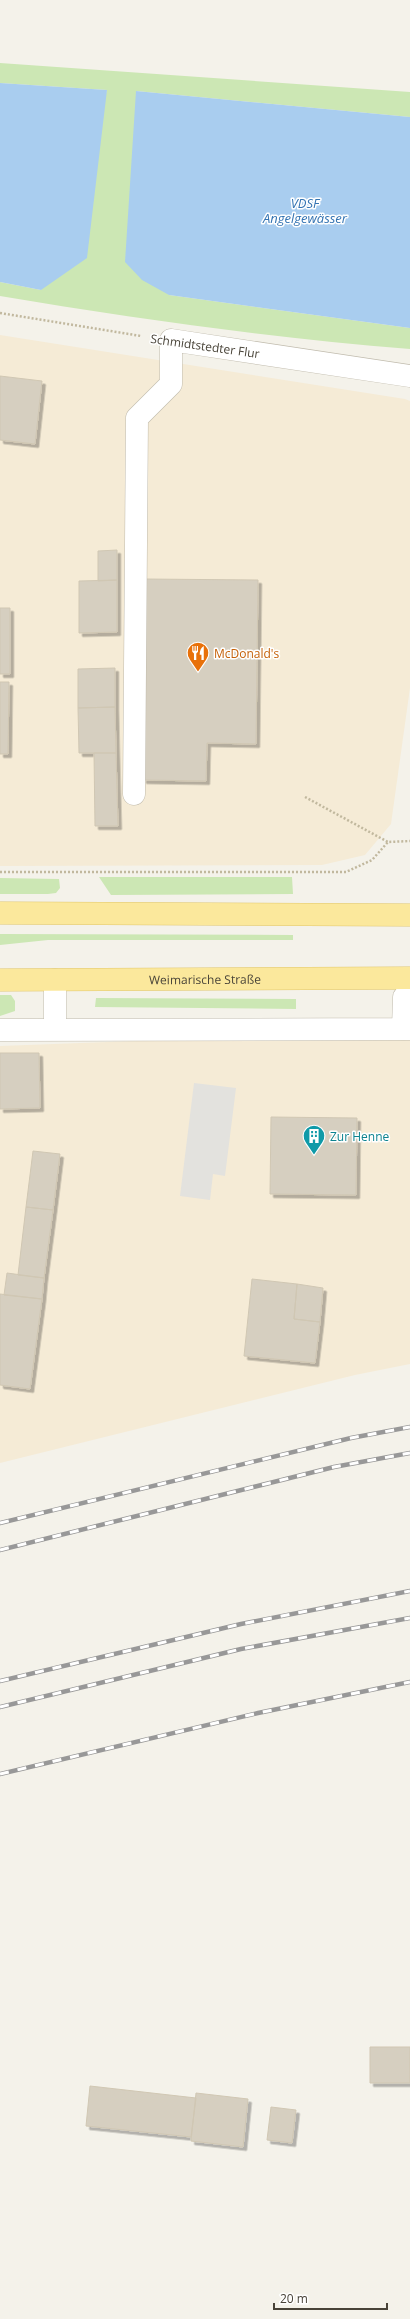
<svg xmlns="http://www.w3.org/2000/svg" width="410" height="2319" font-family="'Open Sans',sans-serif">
	<defs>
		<filter id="shadow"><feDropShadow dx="3.5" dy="3.5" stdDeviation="0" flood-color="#0004"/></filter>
	</defs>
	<rect width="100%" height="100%" fill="#f4f2ea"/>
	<path fill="#f5ebd6" d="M0,335L405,399L410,401V688L391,824L365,855L322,865L0,866Z
		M298,1035L410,1036V1364L355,1375L0,1463V1046Z"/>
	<path fill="#cce7b4" d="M0,63L410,92V117L136,91L169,295L410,328V349C273,338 136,319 0,296V282L41,290L107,90L0,83Z
		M99,877H292L293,894L111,895Z
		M0,878L59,879L60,888L56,893L48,894H0Z
		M0,934L293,935V940H48L0,945Z
		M0,995H11L15,1001V1011L0,1016Z
		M96,998L296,999V1009L95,1007Z"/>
	<path fill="#e3e2de" d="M194,1083L236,1088L225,1176L213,1174L210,1200L180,1196Z"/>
	<path fill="#a9cdef" d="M0,83L107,90L87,258L41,290L0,282Z
		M136,91L410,117V328L169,295L142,280L125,262Z"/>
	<path fill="#d6cfc0" stroke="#d0c7b3" filter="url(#shadow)" d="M0,376L42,381L35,444L0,440Z
		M117,550V580L98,581V551Z
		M145,579L258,580L256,744L207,743L206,781L143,780Z
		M117,580V632L79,633V581Z
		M0,608H10V674H0Z
		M115,668V707L78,708V669Z
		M0,682H9L8,754H0Z
		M115,707L116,753H79L78,708Z
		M94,753H116L118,826H95Z
		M0,1053H39L40,1108L0,1109Z
		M271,1117L357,1118L356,1195L270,1194Z
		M33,1151L60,1154L53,1210L26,1207Z
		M26,1207L53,1210L44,1278L18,1275Z
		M7,1273L44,1278L42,1299L4,1295Z
		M252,1279L297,1284L294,1319L320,1322L315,1363L244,1356Z
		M297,1284L323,1288L320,1322L294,1319Z
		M0,1294L42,1299L30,1389L0,1385Z
		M370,2047H410V2083H370Z
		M90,2086L196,2098L191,2137L86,2126Z
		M196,2093L248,2099L243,2147L191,2141Z
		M271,2107L296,2110L292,2143L267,2140Z"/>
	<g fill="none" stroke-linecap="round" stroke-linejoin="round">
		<g stroke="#c0bbad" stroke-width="23">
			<path id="minor" d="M134,794L137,418L171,384V340L410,376
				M403,1029L404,997L410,991
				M0,1030L410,1029
				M55,1030V980"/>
		</g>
		<g stroke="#e1c76c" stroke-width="23">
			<g id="major">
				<path d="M0,913L410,915"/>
				<path id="s1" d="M0,980L410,978"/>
			</g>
		</g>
		<path stroke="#c1b89e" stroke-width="2.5" stroke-dasharray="2 2" stroke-linecap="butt" d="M0,313L141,336
			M305,797L388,842
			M0,872H346L372,860L388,842L410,841"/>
		<use href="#minor" stroke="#fff" stroke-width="22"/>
		<use href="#major" stroke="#fbe89c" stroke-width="22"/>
		<g stroke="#989898" stroke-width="4.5">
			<path id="rail" d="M0,1523L351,1438L410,1427
				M0,1550L334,1467L410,1453
				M0,1681L241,1624L410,1591
				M0,1707L241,1649L410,1618
				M0,1774L258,1713L410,1682"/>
		</g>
		<use href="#rail" stroke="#fff" stroke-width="3" stroke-dasharray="9" stroke-linecap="butt"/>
	</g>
	<defs>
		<g id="restaurant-pin" transform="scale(1.15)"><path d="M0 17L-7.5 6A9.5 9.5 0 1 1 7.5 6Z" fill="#e8710a" stroke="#fff"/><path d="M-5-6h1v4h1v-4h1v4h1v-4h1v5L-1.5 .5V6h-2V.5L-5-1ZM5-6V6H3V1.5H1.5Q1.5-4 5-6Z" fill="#fff"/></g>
		<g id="building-pin" transform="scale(1.15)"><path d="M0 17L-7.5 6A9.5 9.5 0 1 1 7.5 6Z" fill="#0f9aa8" stroke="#fff"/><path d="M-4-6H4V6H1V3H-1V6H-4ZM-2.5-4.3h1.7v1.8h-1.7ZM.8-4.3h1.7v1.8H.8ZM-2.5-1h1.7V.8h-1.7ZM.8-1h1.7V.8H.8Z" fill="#fff"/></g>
	</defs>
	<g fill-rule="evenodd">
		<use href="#restaurant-pin" x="198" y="653"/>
		<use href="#building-pin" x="314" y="1136"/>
	</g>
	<g text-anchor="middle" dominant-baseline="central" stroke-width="3" stroke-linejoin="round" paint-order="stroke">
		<g font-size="12" fill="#484338" stroke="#fff">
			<text transform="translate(205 346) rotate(8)">Schmidtstedter Flur</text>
			<text stroke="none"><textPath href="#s1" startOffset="205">Weimarische Straße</textPath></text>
		</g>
		<g font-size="12" fill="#c56008" stroke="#fff" text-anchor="start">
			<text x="214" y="653">McDonald's</text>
		</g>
		<g font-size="12" fill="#0d838f" stroke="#fff" text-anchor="start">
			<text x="330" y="1136">Zur Henne</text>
		</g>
		<g font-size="13" font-style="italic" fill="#3373b2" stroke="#fff">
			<text x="305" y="203">VDSF<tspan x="305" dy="15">Angelgewässer</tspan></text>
		</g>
	</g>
	<path d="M274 2303v6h113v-6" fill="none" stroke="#484338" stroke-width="2"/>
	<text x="280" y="2303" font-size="12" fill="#484338" stroke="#ffffff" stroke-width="3" paint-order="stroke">20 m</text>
</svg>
